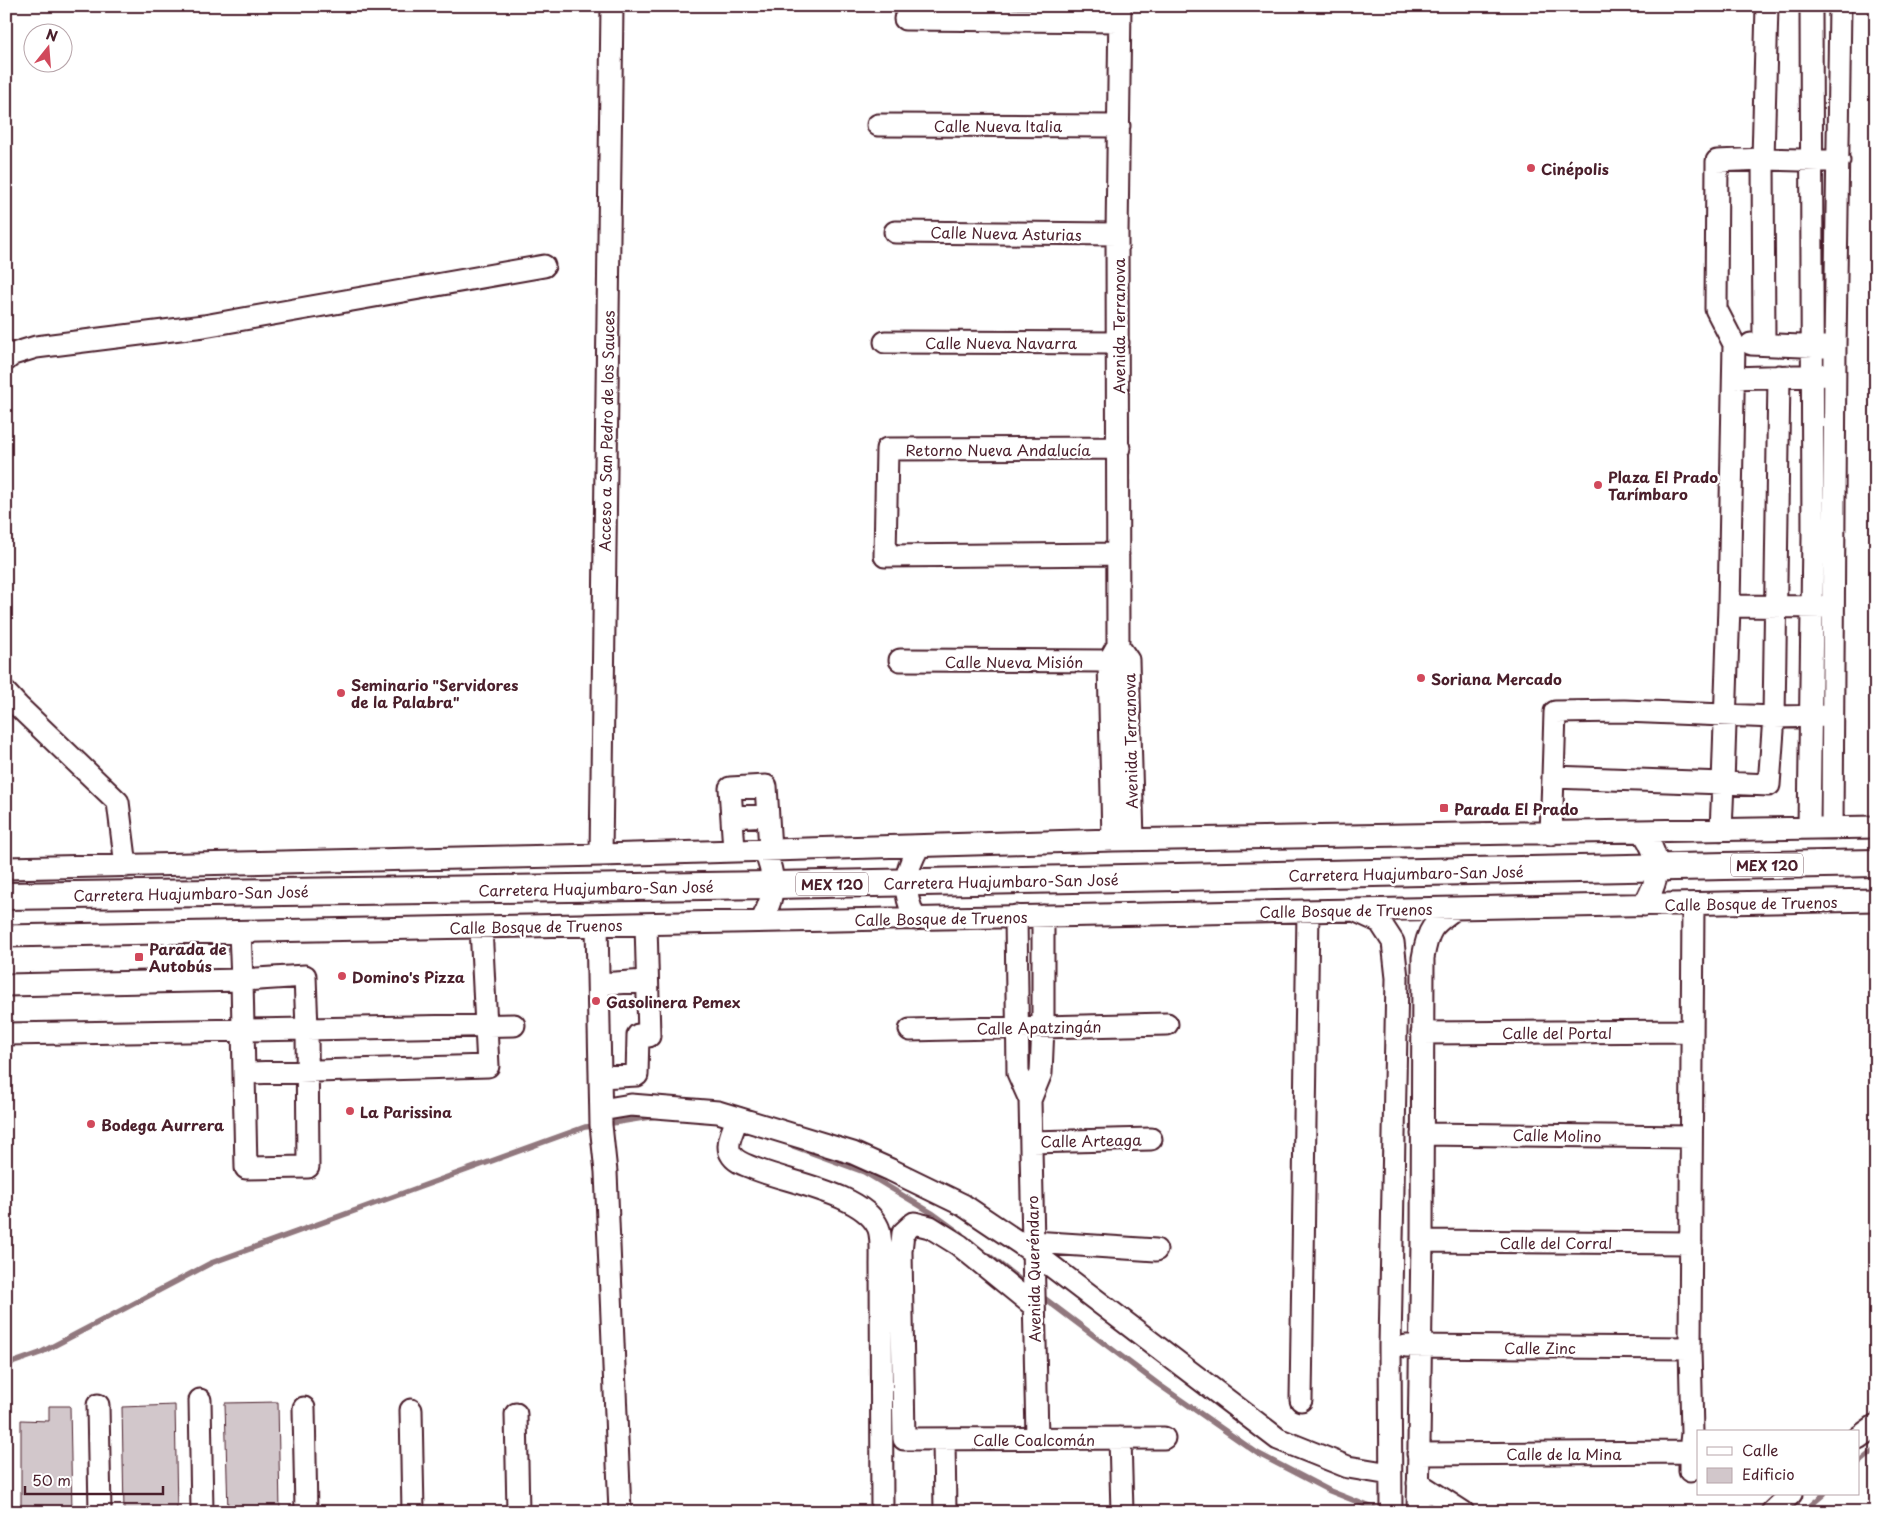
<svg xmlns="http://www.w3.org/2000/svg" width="1882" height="1518" font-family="'Playpen Sans',sans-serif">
	<rect width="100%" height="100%" fill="#fff"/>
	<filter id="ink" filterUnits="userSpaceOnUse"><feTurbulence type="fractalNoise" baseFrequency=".02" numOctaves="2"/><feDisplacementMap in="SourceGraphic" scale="10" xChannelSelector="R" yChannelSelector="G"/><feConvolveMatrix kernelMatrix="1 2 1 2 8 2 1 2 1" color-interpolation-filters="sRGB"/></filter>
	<g filter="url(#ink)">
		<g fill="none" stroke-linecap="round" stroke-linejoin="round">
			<path stroke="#91787e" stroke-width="5.5" d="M606,1124L656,1116
				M793,1146L864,1172L932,1213L961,1234
				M988,1255L1028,1286
				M1040,1295L1158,1384L1257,1453L1330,1491L1383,1512
				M6,1365L40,1353L211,1263L585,1127L597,1126
				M1858,1464L1876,1449
				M1803,1512L1824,1494"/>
		</g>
		<path fill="#d2c7cb" stroke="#4a1f2b" d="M278,1402L280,1512H228L225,1403Z
			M175,1405L177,1512H124L122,1407Z
			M49,1406H70L72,1512H21V1420L49,1421Z"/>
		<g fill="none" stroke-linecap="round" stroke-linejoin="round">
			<g stroke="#4a1f2b" stroke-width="25">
				<path id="minor" d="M905,19L1120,21
					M878,125L1119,126
					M895,232L1117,234
					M885,342L1118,343
					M1751,344L1825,347
					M1764,344L1763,159L1767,6
					M6,360L13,354L36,347L204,326L544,266
					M1779,376L1774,717L1769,785L1723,783L1729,606L1734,344L1716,309L1717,161L1763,159L1839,161
					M1734,378L1825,375
					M1118,554L885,556L887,449L1119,448
					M1729,606L1826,607
					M1121,650L1128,660L1133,840
					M900,660L1109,661L1128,660
					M6,693L18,706L118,802L126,866
					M1553,777L1555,712L1624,711L1774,717L1823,716
					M732,817L767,815
					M1809,827L1813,537L1811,6
					M1832,828L1835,347L1840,6
					M1643,832C1662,861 1661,876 1644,905
					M1551,834L1553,777L1723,783L1721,830
					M1113,840L1109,661L1118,645L1117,234L1120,6
					M734,850L730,788L766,786L770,849
					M601,855L612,6
					M6,868L601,855L1113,840L1876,827
					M1356,911L1380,922L1393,942L1397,978L1390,1346L1391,1512
					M1016,916L1018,1073L1030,1100L1037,1438
					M915,919C902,889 903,875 919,846
					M762,920C776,893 776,878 764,849
					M597,925L601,1125L606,1172L620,1512
					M6,936L1876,900
					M599,984L647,981
					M6,985L242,980L240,932
					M910,1030L1167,1024
					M1422,1033L1692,1031
					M6,1034L307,1029L308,1167L246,1168C245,1105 243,1043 242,980L305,976L307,1029L514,1025
					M245,1073L488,1066L481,927
					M600,1077L637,1075L638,1035L649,1036L646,924
					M1030,1100L1041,1073L1043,1027V916
					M601,1110L631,1105L718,1112L853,1153L891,1170L963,1205L1033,1252L1278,1439L1348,1467L1390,1474
					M738,1118C734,1127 725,1145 731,1154C735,1162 746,1165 753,1168C786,1182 862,1193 878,1227C882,1235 881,1256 881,1265L882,1512
					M1422,1134L1691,1137
					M1031,1142L1151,1139
					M1422,1241L1691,1243
					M1033,1242L1156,1250
					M1034,1306L959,1245L930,1227L914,1223L903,1233L901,1251L904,1439L1164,1438
					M1406,1346L1690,1348
					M200,1400L202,1512
					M1301,1400L1308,911
					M98,1405L100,1512
					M304,1408L306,1512
					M411,1410L413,1512
					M516,1414L518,1512
					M1120,1438L1122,1512
					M1858,1438L1876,1425
					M944,1439L945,1512
					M1690,1452L1692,1433L1690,1348L1693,904
					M1418,1454L1690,1452V1471
					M1418,1483L1463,1512
					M1418,1512L1422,1241L1423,958C1428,928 1432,925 1456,908
					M1772,1512L1791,1494"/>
			</g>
			<g stroke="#4a1f2b" stroke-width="30">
				<path id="major" d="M6,896L774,885L1876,863"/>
			</g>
			<use href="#minor" stroke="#fff" stroke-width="21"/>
			<use href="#major" stroke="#fff" stroke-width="26"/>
		</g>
	</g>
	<g fill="#d1495b" stroke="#fff" stroke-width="2">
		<circle cx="1531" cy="168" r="5"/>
		<circle cx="1598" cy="485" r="5"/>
		<circle cx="1421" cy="678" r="5"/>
		<circle cx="341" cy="693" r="5"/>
		<rect x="1439" y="803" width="10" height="10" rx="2.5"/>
		<rect x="134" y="952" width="10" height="10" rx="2.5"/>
		<circle cx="342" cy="976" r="5"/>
		<circle cx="596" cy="1001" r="5"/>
		<circle cx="350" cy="1111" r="5"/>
		<circle cx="91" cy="1124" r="5"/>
	</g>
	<g text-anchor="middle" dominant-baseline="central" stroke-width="5" stroke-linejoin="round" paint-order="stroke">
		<g fill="#fff" stroke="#80626b" stroke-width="1">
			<rect x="1731" y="853.5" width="72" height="23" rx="4"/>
			<rect x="796" y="872.5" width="72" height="23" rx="4"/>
		</g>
		<g font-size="14" font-weight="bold" fill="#4a1f2b">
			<text x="1767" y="865">MEX 120</text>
			<text x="832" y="884">MEX 120</text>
		</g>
		<g font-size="15" fill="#4a1f2b" stroke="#fff">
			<text x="998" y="125">Calle Nueva Italia</text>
			<text transform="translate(1006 233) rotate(1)">Calle Nueva Asturias</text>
			<text transform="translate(1118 326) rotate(-90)">Avenida Terranova</text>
			<text x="1001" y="342">Calle Nueva Navarra</text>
			<text transform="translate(606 431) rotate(-89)">Acceso a San Pedro de los Sauces</text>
			<text x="998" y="449">Retorno Nueva Andalucía</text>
			<text x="1014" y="661">Calle Nueva Misión</text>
			<text transform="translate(1130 741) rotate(-91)">Avenida Terranova</text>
			<text transform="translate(1406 873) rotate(-1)">Carretera Huajumbaro-San José</text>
			<text transform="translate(1001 881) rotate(-1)">Carretera Huajumbaro-San José</text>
			<text transform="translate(596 888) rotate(-1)">Carretera Huajumbaro-San José</text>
			<text transform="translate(191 893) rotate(-1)">Carretera Huajumbaro-San José</text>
			<text transform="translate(1751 903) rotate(-1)">Calle Bosque de Truenos</text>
			<text transform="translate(1346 910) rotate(-1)">Calle Bosque de Truenos</text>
			<text transform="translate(941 918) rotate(-1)">Calle Bosque de Truenos</text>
			<text transform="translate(536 926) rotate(-1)">Calle Bosque de Truenos</text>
			<text transform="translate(1039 1027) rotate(-1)">Calle Apatzingán</text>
			<text x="1557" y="1032">Calle del Portal</text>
			<text transform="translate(1557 1135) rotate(1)">Calle Molino</text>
			<text transform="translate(1091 1140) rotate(-1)">Calle Arteaga</text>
			<text x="1556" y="1242">Calle del Corral</text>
			<text transform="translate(1033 1269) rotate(-91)">Avenida Queréndaro</text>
			<text x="1540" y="1347">Calle Zinc</text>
			<text x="1034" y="1439">Calle Coalcomán</text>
			<text x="1564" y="1453">Calle de la Mina</text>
		</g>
		<g font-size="15" font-weight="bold" fill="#4a1f2b" stroke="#fff" text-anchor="start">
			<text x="1541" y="168">Cinépolis</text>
			<text x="1608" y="476">Plaza El Prado<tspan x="1608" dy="17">Tarímbaro</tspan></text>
			<text x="1431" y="678">Soriana Mercado</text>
			<text x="351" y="684">Seminario "Servidores<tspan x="351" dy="17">de la Palabra"</tspan></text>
			<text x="1454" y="808">Parada El Prado</text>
			<text x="149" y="948">Parada de<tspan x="149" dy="17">Autobús</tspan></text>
			<text x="352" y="976">Domino's Pizza</text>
			<text x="606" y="1001">Gasolinera Pemex</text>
			<text x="360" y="1111">La Parissina</text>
			<text x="101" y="1124">Bodega Aurrera</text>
		</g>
	</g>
	<rect width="1882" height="1518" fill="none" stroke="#fff" stroke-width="25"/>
	<rect x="12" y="12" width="1857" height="1493" fill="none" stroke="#4a1f2b" stroke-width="2" filter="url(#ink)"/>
	<rect x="1697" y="1430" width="162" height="65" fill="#ffffff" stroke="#b7a5aa"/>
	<rect x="1707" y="1447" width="25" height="8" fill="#ffffff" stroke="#b7a5aa"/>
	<text x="1742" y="1456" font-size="15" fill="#4a1f2b">Calle</text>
	<rect x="1707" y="1468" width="25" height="15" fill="#d2c7cb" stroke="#b7a5aa"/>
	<text x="1742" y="1480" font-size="15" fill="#4a1f2b">Edificio</text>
	<g transform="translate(48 48) rotate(17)"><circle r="24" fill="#ffffff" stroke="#b7a5aa"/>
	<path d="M0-4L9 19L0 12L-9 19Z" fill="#d1495b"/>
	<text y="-8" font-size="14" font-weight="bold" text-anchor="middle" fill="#4a1f2b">N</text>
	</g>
	<path d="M25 1486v8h138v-8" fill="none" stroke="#4a1f2b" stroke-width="2.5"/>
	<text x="32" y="1486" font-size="15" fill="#4a1f2b" stroke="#ffffff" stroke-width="4" paint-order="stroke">50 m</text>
</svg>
